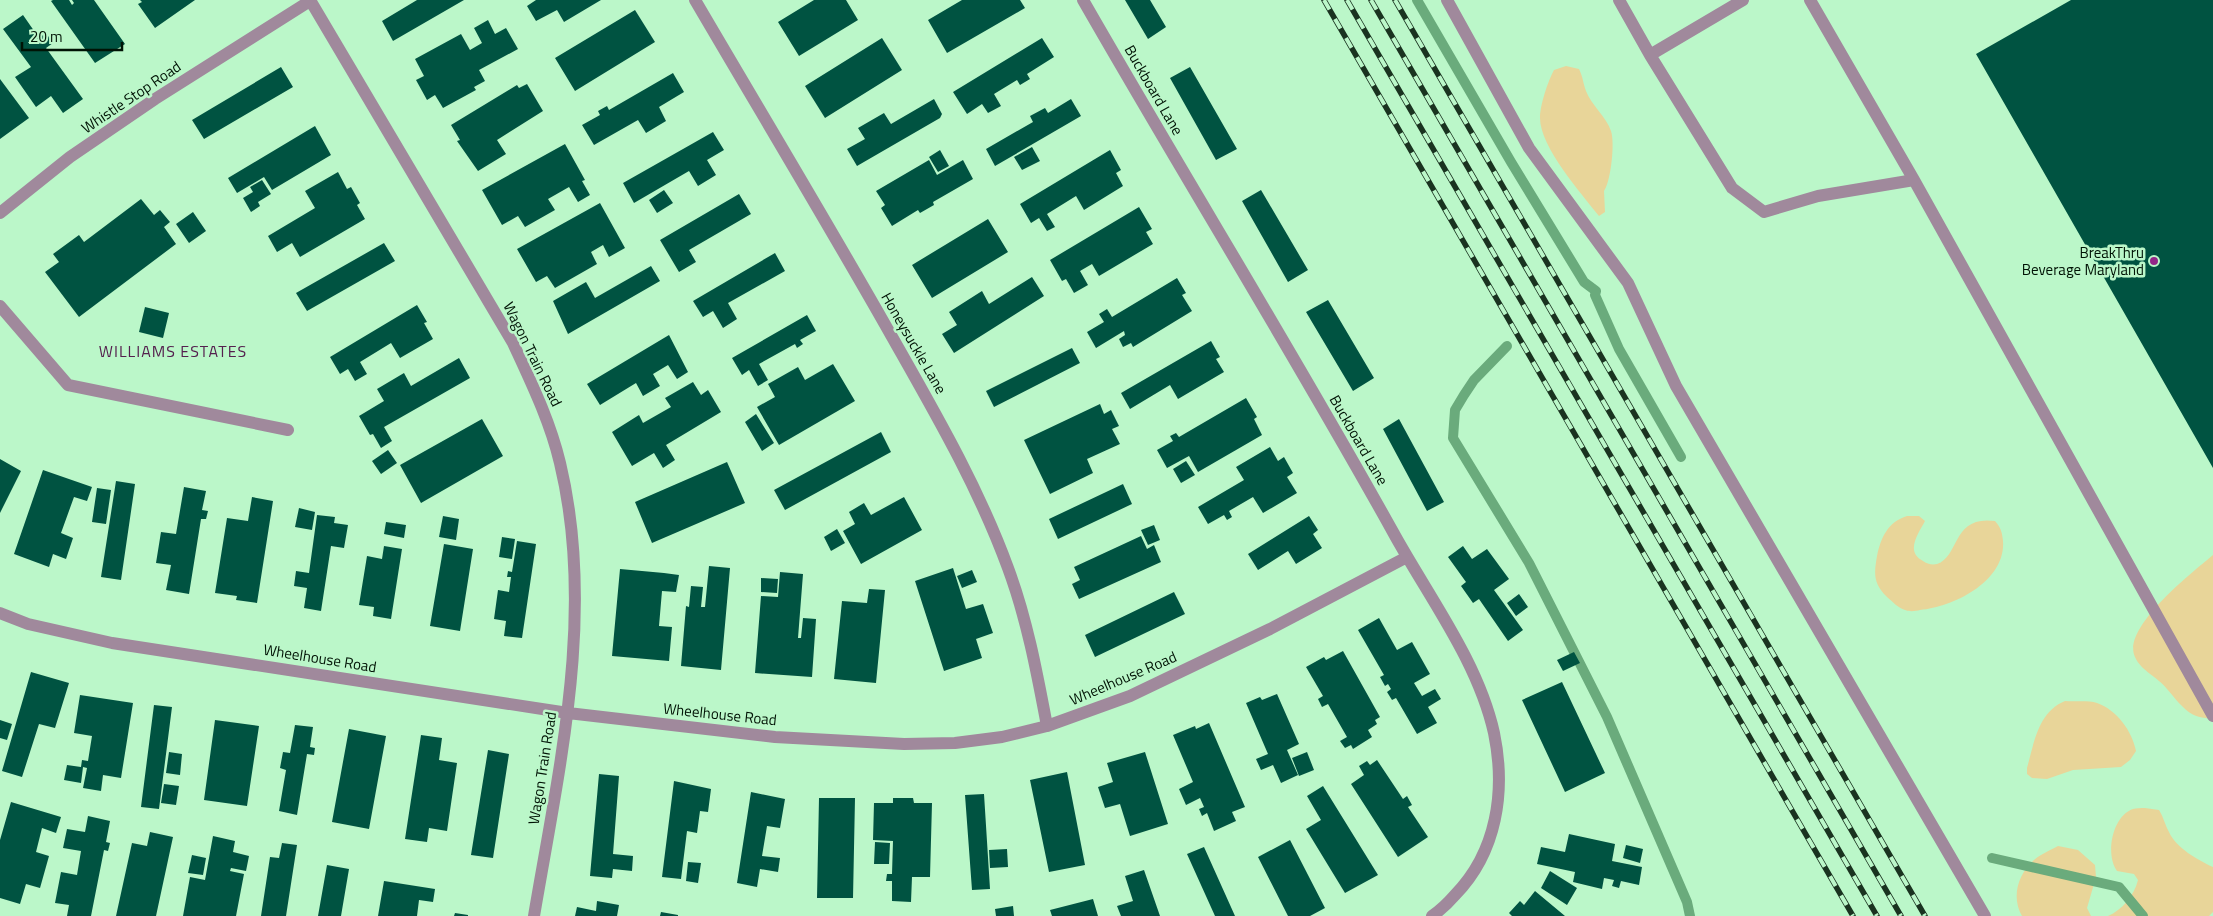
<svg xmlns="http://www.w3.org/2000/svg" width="2213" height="916" font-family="'Titillium Web',sans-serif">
	<rect width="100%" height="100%" fill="#bbf7c9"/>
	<path fill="#e8d599" d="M1566,66L1579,69C1583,77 1583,83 1586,91C1591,105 1606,116 1611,131C1615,142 1611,181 1604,191L1605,212L1599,216C1581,193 1540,147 1540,118C1540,105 1548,81 1554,70Z
		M1907,516H1919L1925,521C1918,534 1905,552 1923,561C1927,564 1932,565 1937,564C1960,556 1952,515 1995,521C2001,528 2002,532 2003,541C2006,581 1954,607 1920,610C1916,611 1910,612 1905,610C1898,608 1893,602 1887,597C1873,583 1874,574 1877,556C1881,537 1888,522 1907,516Z
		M2213,555V718C2190,720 2181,705 2167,689C2158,677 2141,671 2135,657C2121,628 2193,572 2213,555Z
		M2065,701C2075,702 2088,700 2097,703C2117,710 2132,731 2136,751L2130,760L2121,767L2073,770L2047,779L2032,778L2027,774V768C2034,743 2038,712 2065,701Z
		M2145,808L2159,810C2164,818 2165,825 2169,832C2176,848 2198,860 2213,867V912L2209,916H2108C2122,910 2134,896 2138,880L2134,874L2117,871C2105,855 2112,816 2133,809C2136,808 2141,808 2145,808Z
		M2058,846L2078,850L2095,865L2096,877L2087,908L2091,916H2022C2011,897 2018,874 2034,860C2041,854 2051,850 2058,846Z"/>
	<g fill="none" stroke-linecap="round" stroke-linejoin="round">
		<path stroke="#6aab7c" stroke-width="10" d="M1417,0L1511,162L1584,282L1596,291L1595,295L1619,349L1681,457
			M1507,346L1474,380L1464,395L1455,410L1453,438L1529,563L1607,717L1687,902L1690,916
			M1992,858L2119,887L2143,916"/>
	</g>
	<path fill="#005341" d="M53,0H69L72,5L74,3L72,0H94L125,44L95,63L51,1Z
		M140,0H195L155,28L138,4L142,2Z
		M417,0H464L393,41L382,21Z
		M536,0H601L564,22L557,10L536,21L527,6Z
		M814,0H846L858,20L799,56L778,22Z
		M962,0H1020L1025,8L947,53L928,20Z
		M1125,0H1150L1166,27L1148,39Z
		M2071,0H2213V468L1976,54Z
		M635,10L655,42L575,91L555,58Z
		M23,15L39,38L46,33L53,43L46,48L83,99L63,113L51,96L36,107L15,77L31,67L3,29Z
		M488,20L495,34L506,28L518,49L479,70L485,81L474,87L476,90L443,108L435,95L427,100L416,80L424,76L415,59L461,34L470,50L482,43L474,28Z
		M882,38L902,70L825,118L805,86Z
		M1042,38L1054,57L1027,74L1030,79L1020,85L1017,80L994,94L1001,106L988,113L982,104L967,114L953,92Z
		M281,67L293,87L204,139L192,120Z
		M1190,67L1237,149L1216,160L1170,78Z
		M673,73L684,92L659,107L666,121L646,133L638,120L594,145L582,125L600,115L598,111L607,106L609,110Z
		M0,79L29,118L0,139Z
		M527,84L543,111L497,140L506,154L478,171L457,141L460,140L451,125L517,85L519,88Z
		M934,99L942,114L940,118L857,166L847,149L865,139L858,128L884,113L891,124Z
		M1071,99L1081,116L995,166L986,149L1033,122L1030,116L1045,108L1048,113Z
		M315,126L331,155L272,190L264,177L237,193L228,178Z
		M713,132L724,150L707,160L716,175L698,186L689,171L634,203L623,183Z
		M565,144L585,180L582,181L590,195L578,202L569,187L548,199L555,210L525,227L518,216L502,225L482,190Z
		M1032,147L1040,161L1022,170L1014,157Z
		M940,150L949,166L938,172L929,157Z
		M1110,150L1121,170L1116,173L1123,186L1084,210L1076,196L1047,214L1055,227L1047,231L1039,218L1031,223L1020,204Z
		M929,160L937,175L963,160L973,179L933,202L934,205L920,213L918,210L892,226L881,208L885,205L876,191Z
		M338,172L347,189L351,187L360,203L357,205L365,219L300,257L292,243L277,252L268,236L315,208L305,191Z
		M262,180L271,194L258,202L260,206L251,212L243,198L253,192L250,187Z
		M664,190L673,203L657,213L649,200Z
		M1261,190L1308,270L1288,282L1242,201Z
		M739,194L751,214L689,250L696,262L679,272L660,240Z
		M141,199L154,215L160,210L170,222L164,227L176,244L79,317L45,272L59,262L53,254L79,235L84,242Z
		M600,203L625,248L609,257L603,245L591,252L597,264L555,288L547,276L536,282L517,249Z
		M1139,207L1152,229L1146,232L1153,244L1099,276L1092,264L1080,271L1088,285L1074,293L1066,279L1062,281L1050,260Z
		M193,212L206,231L189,243L176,224Z
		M988,219L1008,252L932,298L912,265Z
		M384,243L395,261L307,311L296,293Z
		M775,253L785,271L728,303L737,319L723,328L713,311L703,317L693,301Z
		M651,266L660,281L568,334L553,301L586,282L595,298Z
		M1032,277L1044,296L954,353L942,334L957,325L949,312L982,291L989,304Z
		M1177,278L1186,293L1182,295L1192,311L1133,347L1131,343L1123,347L1119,339L1125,335L1124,331L1096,348L1087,332L1104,322L1099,314L1107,309L1112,317Z
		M1328,300L1374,378L1353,391L1306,312Z
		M417,305L427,322L424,323L433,339L400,358L391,343L360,362L367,374L355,381L348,369L340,374L330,357Z
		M145,307L169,313L163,338L139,332Z
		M807,315L816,331L800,340L803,344L797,348L795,344L759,364L768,380L758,386L749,370L742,375L732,358Z
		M669,335L688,372L677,379L668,365L653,374L660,386L643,396L636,383L600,405L587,384Z
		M1211,341L1220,357L1216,359L1224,372L1178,399L1170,385L1130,409L1121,393Z
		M1072,348L1080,363L994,407L986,391Z
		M459,358L470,378L384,427L392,441L381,448L373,434L370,435L359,416L384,401L377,389L404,373L411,386Z
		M833,364L855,401L779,445L757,407L775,397L768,384L798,367L805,380Z
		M693,382L701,395L708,390L721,412L666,445L675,460L663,468L654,453L632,466L612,432L639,415L643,423L671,407L665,398Z
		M1246,398L1257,417L1254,419L1262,435L1198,472L1189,456L1167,468L1157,450L1173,441L1170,436L1176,433L1179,437Z
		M1100,404L1104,414L1111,410L1119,426L1112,429L1120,444L1087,459L1093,473L1050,494L1024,440Z
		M756,414L774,443L762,451L745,422Z
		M482,419L503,456L421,503L400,465Z
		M1399,419L1444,502L1427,511L1383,429Z
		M881,432L891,452L785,510L774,490Z
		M1270,447L1278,461L1284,457L1293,473L1287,477L1297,493L1263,513L1253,497L1229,511L1232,517L1227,520L1224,515L1208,524L1198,507L1244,480L1236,467Z
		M388,450L397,463L381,474L372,461Z
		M0,459L21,471L0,513Z
		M1186,461L1195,475L1181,483L1173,469Z
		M727,462L745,503L652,543L635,502Z
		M43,470L92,487L87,501L74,497L61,533L73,538L66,559L53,554L49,567L14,554Z
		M116,481L135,484L121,580L101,577Z
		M1123,484L1132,504L1058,539L1049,519Z
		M184,487L206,491L202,510L208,511L206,519H201L189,594L166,590L171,565L156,563L161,532L176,534Z
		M97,488L111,490L106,524L92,522Z
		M252,497L273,501L257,603L236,600L237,596L215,593L227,518L248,521Z
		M904,497L922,530L861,564L843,531L855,524L849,512L864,503L871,515Z
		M299,508L315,512L312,530L295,527Z
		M317,515L335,517L334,523L348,525L344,548L331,546L321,611L304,608L307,588L294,586L296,571L309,573Z
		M443,516L459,519L456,540L439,537Z
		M1309,516L1318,530L1313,534L1322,548L1296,564L1288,551L1258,570L1248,554Z
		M386,522L406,525L404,538L384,534Z
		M1154,525L1160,540L1148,545L1141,530Z
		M837,529L845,543L831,551L824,537Z
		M1141,536L1147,549L1154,545L1161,562L1079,599L1072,584L1080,580L1074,567Z
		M502,537L515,539L512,559L499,557Z
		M517,541L536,544L522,638L504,636L506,621L494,619L498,590L509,592L511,577H507L508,571L512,572Z
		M444,544L473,549L460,631L430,626Z
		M384,546L402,549L391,619L373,616L374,607L359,605L367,556L382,559Z
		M1463,546L1472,559L1487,549L1509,579L1494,590L1523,630L1508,641L1479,599L1473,603L1461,586L1466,582L1448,557Z
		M709,566L730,568L721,670L681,666L686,606L689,607L691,586L703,587L701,607H705Z
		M953,568L966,609L983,604L993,633L976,639L982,658L944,671L915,581Z
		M620,569L664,573L663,578L664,573L679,575L676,592L662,591L659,626L672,627L669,661L612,656Z
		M972,570L977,582L962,588L957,576Z
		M780,572L803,574L798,638H801L803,618L816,619L812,677L755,673L761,596L778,597Z
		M761,578L778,579L777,593L761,592Z
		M869,589L885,590L876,683L834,679L842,601L867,603Z
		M1174,592L1185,614L1095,657L1085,635Z
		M1519,594L1528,607L1516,616L1507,603Z
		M1379,618L1397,650L1412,642L1430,674L1414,683L1422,696L1435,689L1441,699L1428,707L1437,723L1417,734L1396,698L1392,700L1387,692L1391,689L1388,684L1385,686L1380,677L1384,675L1358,630Z
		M1343,651L1380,717L1375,720L1377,724L1368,730L1372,737L1353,749L1351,745L1345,748L1340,741L1347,737L1328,704L1322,707L1318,699L1323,696L1306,667L1324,657L1326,660Z
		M1574,652L1580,663L1563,671L1557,660Z
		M31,672L69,683L55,728L39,724L22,777L2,771Z
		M1562,682L1605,773L1565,792L1522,700Z
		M1277,694L1299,744L1287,750L1298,775L1281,783L1273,765L1261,770L1256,759L1268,754L1246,703L1260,697L1262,700Z
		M80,695L133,703L121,778L103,775L101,791L83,788L87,768L83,767L81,783L64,780L67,765L81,767L82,760L88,761L92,736L74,733Z
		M154,705L172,707L159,809L141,807Z
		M0,720L12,724L7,740L0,738Z
		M215,720L259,726L247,806L204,800Z
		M1209,723L1245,807L1232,812L1236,821L1214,831L1207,813L1202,816L1199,809L1204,807L1200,798L1186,805L1179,789L1193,782L1173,735L1195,726L1196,729Z
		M295,725L313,727L310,747L315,748L314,755L307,754L297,815L279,811L286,770L280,768L283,752L290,753Z
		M349,729L386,736L369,829L332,822Z
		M421,735L442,738L439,760L457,763L447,831L429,828L427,842L405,839Z
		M488,750L509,754L493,858L471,855Z
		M169,752L182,754L180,775L166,773Z
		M1145,752L1168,824L1130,836L1120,804L1105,808L1098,787L1113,782L1107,763Z
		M1307,752L1314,770L1299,776L1292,758Z
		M1377,760L1403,799L1407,796L1412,805L1408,807L1428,837L1398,857L1351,784L1364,775L1359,766L1367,761L1370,765Z
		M1067,772L1085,865L1049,872L1030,780Z
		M599,774L619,776L613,854L633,856L632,871L613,869L612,878L590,876Z
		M674,781L711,789L708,812L700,811L697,833L687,831L681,879L662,877Z
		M164,784L179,786L176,805L161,803Z
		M1323,786L1378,875L1345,893L1306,829L1321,820L1307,796Z
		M751,792L785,799L780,828L767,826L762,856L780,858L778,872L760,869L757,887L737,883Z
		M984,794L990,889L972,890L965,795Z
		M819,798H855L853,898H817Z
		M893,798H913L914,803H932L930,877H912L911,902L892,901V881H886L887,874H892L893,841L873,840L874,803H893Z
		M11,802L61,817L56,833L42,828L36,852L49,856L40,888L26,884L20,904L0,898V840Z
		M88,816L110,821L106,842L110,843L108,851L104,850L91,916H67L69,905L55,903L61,872L77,875L81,851L63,848L67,829L85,832Z
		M150,832L173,837L156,916H116L132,843L147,846Z
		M1569,834L1615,844L1612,861L1642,867L1639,885L1621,881L1619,888L1612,886L1614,880L1604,878L1602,889L1573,882L1575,872L1537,864L1541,847L1565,852Z
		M213,836L235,841L233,852L249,856L246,871L231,868L230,871L244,874L236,916H183L190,877L205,880Z
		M1290,840L1325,908L1310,916H1288L1258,857Z
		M875,842L890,843L889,864H874Z
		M282,843L297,845L286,916H261L270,857L279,858Z
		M1626,845L1643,849L1640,863L1623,858Z
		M1204,847L1235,916H1215L1187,854Z
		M1007,849L1008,867L990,868L989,850Z
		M192,855L206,858L203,875L188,873Z
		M688,862L701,863L698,883L686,881Z
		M327,865L349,869L341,916H318Z
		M1144,870L1160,916H1121L1117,906L1133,901L1125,876Z
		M1550,871L1577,888L1567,905L1541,888Z
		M384,881L435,889L433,902L419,900L417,916H378Z
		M1535,891L1565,916H1512L1509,913L1520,901L1524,905Z
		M1093,899L1098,916H1052L1050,910Z
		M597,901L619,905L617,916H575L577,907L596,911Z
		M1013,906L1014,916H996L995,909Z
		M661,912L678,915V916H660Z
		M455,913L468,915V916H454Z"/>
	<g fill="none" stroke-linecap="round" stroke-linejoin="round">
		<path stroke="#a0899c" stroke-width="12" d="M1447,0L1529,148L1628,283L1676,386L1985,916
			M1619,0L1650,55
			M1743,0L1650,55L1732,188L1764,212L1818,196L1914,180
			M1810,0L1914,180L2213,716
			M0,306L68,385L288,430"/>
		<path stroke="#a0899c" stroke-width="12" d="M310,0L513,343C531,382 550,421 560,463C596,612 559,768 534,916
			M695,0C760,111 827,222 891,335C934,411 978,486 1008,568C1027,619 1037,673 1047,726
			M1083,0C1185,178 1293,352 1393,532C1428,596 1478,661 1494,733C1506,791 1497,852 1455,895C1448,903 1441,910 1432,916
			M0,213L70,157L155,99L310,1
			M0,613L28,624L112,643L568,713L775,737L904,744L955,743L1002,737L1047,726L1130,696L1270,629L1407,557"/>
		<g stroke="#1a3320" stroke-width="5.5">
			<path id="rail" d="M1324,0L1853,916
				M1347,0L1877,916
				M1371,0L1901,916
				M1395,0L1925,916"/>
		</g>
		<use href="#rail" stroke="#bbf7c9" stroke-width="4" stroke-dasharray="11" stroke-linecap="butt"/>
	</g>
	<circle fill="#922688" stroke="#bbf7c9" stroke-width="2" cx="2154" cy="261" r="5"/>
	<g text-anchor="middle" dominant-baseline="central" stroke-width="5" stroke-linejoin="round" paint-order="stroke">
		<g font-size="15" fill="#001305" stroke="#bbf7c9">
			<text transform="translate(1154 90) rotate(60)">Buckboard Lane</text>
			<text transform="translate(131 97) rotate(-34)">Whistle Stop Road</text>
			<text transform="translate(914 343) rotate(60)">Honeysuckle Lane</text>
			<text transform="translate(533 354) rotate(64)">Wagon Train Road</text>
			<text transform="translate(1359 440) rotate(60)">Buckboard Lane</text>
			<text transform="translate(320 658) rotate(9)">Wheelhouse Road</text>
			<text transform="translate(1123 678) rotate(-23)">Wheelhouse Road</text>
			<text transform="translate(720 714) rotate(6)">Wheelhouse Road</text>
			<text transform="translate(542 768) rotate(-81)">Wagon Train Road</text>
		</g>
		<g font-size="15" fill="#001305" stroke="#bbf7c9" text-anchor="end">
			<text x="2144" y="252">BreakThru<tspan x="2144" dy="17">Beverage Maryland</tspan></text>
		</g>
		<g font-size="16" letter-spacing="1" fill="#54204e" stroke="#bbf7c9">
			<text x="173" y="351">WILLIAMS ESTATES</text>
		</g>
	</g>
	<path d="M22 42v8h100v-8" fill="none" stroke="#001305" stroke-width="2.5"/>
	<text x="30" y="42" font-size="15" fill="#001305" stroke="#bbf7c9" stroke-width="4" paint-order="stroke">20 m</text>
</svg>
